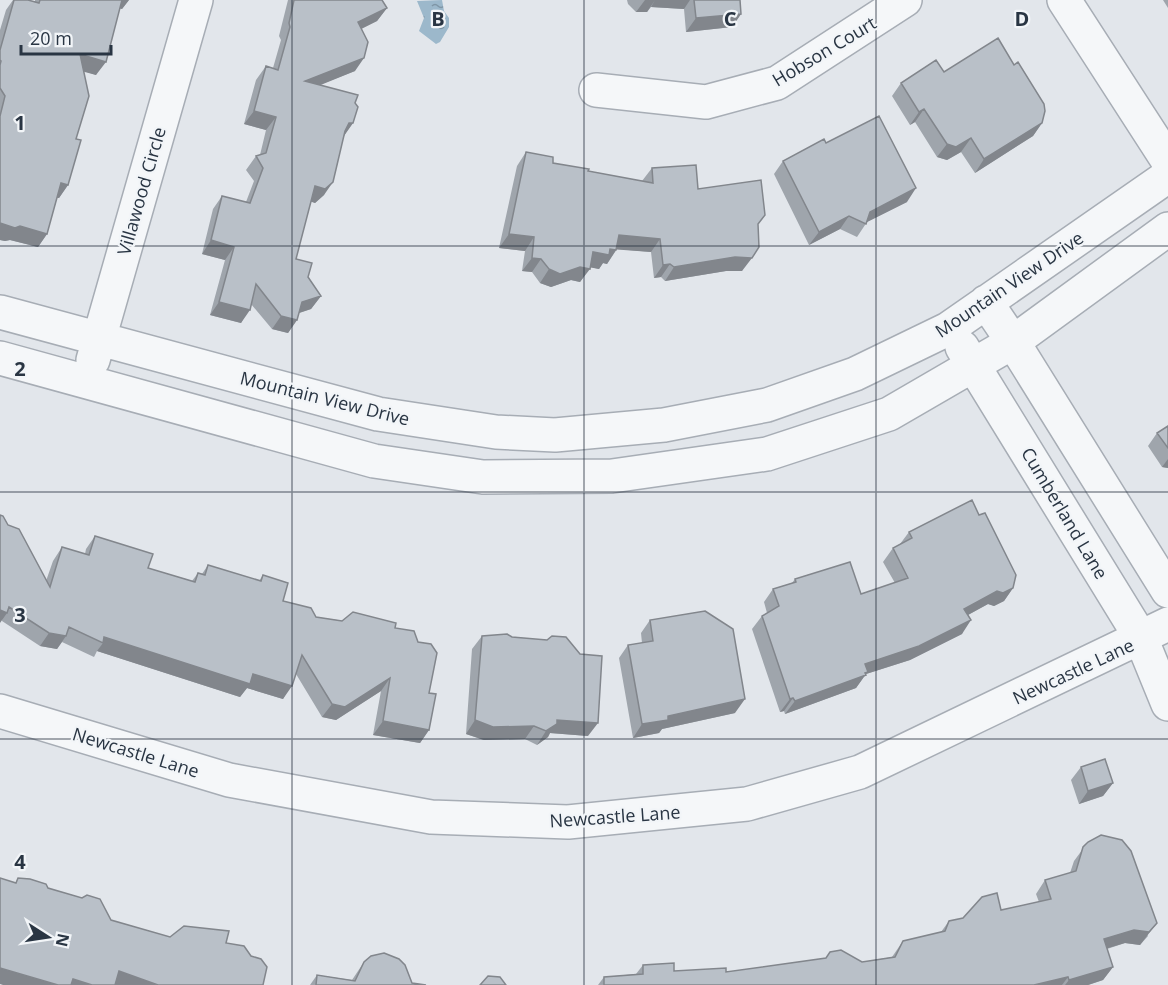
<svg xmlns="http://www.w3.org/2000/svg" width="1168" height="985" font-family="'Open Sans',sans-serif">
	<defs>
		<pattern id="water-ripples" width="26" height="14" patternUnits="userSpaceOnUse" patternTransform="scale(1.5)"><rect width="26" height="14" fill="#9cb8cb"/><path d="M2 4q2-2 4 0t4 0M15 11q2-2 4 0t4 0" fill="none" stroke="#7f96a6"/></pattern>
	</defs>
	<rect width="100%" height="100%" fill="#e2e6eb"/>
	<path fill="url(#water-ripples)" d="M442,0L444,11L449,18V27L440,42L436,44L419,31L424,18L417,1Z"/>
	<g fill="none" stroke-linecap="round" stroke-linejoin="round">
		<g stroke="#a7adb5" stroke-width="36">
			<path id="minor" d="M1064,0L1168,161
				M596,90L706,102L777,83L905,0
				M986,302L1013,342L1168,591
				M0,312L378,414L496,432L555,435L664,425L767,405L855,374L948,329L1168,176
				M962,347L1141,638L1168,704
				M0,358L374,461L483,477L612,476L767,454L889,414L1013,342L1168,229
				M93,360L196,0
				M0,711L229,780L431,817L568,822L747,804L860,772L1168,624"/>
		</g>
		<use href="#minor" stroke="#f5f7f9" stroke-width="33"/>
	</g>
	<path fill="#9fa5ac" d="M13,0H28L35,2V0H129L122,9L120,8L96,75L84,71L76,139L68,185L59,198H57L47,234L38,247L10,240L5,241L0,240V30L6,10Z
		M288,0H382L387,8L377,21L361,29L355,71L319,85L355,103L353,123L344,135L324,195L315,203L311,201L296,259L321,296L311,309L299,313L297,320L288,333L272,329L251,304L241,323L210,315L225,260L202,254L213,209L222,196L246,202L254,181L246,170L256,156L260,155L266,130L244,124L256,80L266,66L273,68L281,40L279,36Z
		M627,0H740L741,14L732,27L686,32L684,9L651,7L647,12H636L628,4Z
		M1163,0H1168V8Z
		M944,72L1042,123L1033,136L975,173L961,152L947,160L937,157L915,122L910,125L892,96L901,83Z
		M826,143L907,202L867,222L857,237L840,229L809,245L774,174L783,161Z
		M526,152L553,163L588,171L642,181L652,168L698,189L758,224L742,271H726L665,281L661,277L654,278L651,252L617,249L607,264L603,263L599,269L590,267L580,282L571,280L551,287L540,283L532,272L522,271L525,251L499,248L517,166Z
		M1168,426V468L1162,467L1148,446L1157,433Z
		M8,525L46,581L53,561L62,547L85,554L86,549L95,536L148,568L192,581L198,573L202,574L208,565L259,581L263,575L283,601L316,617L395,628L429,693V730L420,743L373,735L381,691L336,720L322,717L296,674L283,699L247,688L240,697L97,651L94,657L62,642L57,649L40,646L2,621Z
		M909,532L1013,588L1004,601L994,606L988,604L968,615L962,634L910,660L866,674L856,688L785,714L784,711L780,712L752,629L762,616L767,613L764,602L773,589L792,583L795,579L861,594L895,583L883,562L893,548L900,544Z
		M650,620L735,713L662,729L659,733L633,738L619,658L628,645L642,643L641,633Z
		M482,636L512,637L588,736L550,733L548,737L537,745L525,739L484,740L466,734L472,649Z
		M1081,767L1113,783L1103,796L1079,804L1071,780Z
		M1088,842L1148,936L1140,945L1125,943L1107,949L1113,967L1103,980L1088,985H598L604,977L636,974L643,965L674,971L726,972L862,962L892,957L903,941L941,932L949,921L1039,902L1036,894L1045,880L1070,873L1074,861Z
		M364,962L412,983L426,985H310L317,975L352,980Z"/>
	<path fill="#82868c" d="M120,0H129L122,9L115,7Z
		M645,0H655L647,12H636Z
		M655,0H690L684,9L651,7Z
		M387,8L377,21L349,35L358,22Z
		M741,14L732,27L686,32L696,18Z
		M80,54L106,62L96,75L70,68Z
		M364,58L355,71L296,95L305,81Z
		M924,109L915,122L910,125L919,112Z
		M254,111L276,117L266,130L244,124Z
		M349,123H353L344,136L340,137Z
		M1042,123L1033,136L975,173L984,159Z
		M971,138L961,152L947,160L937,157L947,144Z
		M333,182L324,195L315,203L306,200L315,186Z
		M61,183L68,185L59,198L52,196Z
		M916,188L907,202L865,223L870,212Z
		M849,216L840,229L809,245L819,232Z
		M0,223L20,226L47,234L38,247L10,240L5,241L0,240Z
		M509,234L534,237L525,251L499,248Z
		M619,235L660,239L651,252L610,249Z
		M211,240L234,247L225,260L202,254Z
		M610,249L616,250L607,264L603,263L599,269L583,266L593,252Z
		M735,257L752,258L742,271H726L665,281L674,267Z
		M532,258L541,259L532,272L522,271Z
		M670,264L661,277L654,278L663,265Z
		M580,267L590,269L580,282L571,280L551,287L540,283L549,269Z
		M321,296L311,309L293,315L302,302Z
		M219,302L250,310L241,323L210,315Z
		M281,316L297,320L288,333L272,329Z
		M1168,459V468L1162,467Z
		M1013,588L1004,601L994,606L988,604L955,622L964,609L997,591Z
		M0,610L7,613L0,623Z
		M971,620L962,634L910,660L866,674L856,688L785,714L795,701L865,664Z
		M49,633L66,636L57,649L40,646Z
		M104,637L253,674L292,686L283,699L247,688L240,697L97,651L103,643Z
		M390,678L381,691L336,720L322,717L332,704Z
		M793,698L784,711L780,712L790,699Z
		M745,699L735,713L662,729L659,733L633,738L642,724L668,716Z
		M475,720L534,726L525,739L484,740L466,734Z
		M557,720L598,723L588,736L550,733L548,737L537,745L546,731Z
		M383,721L429,730L420,743L373,735Z
		M1113,783L1103,796L1079,804L1088,791Z
		M1157,923L1140,945L1125,943L1095,952L1104,939Z
		M1113,967L1103,980L1088,985H1065L1069,980Z
		M0,968L58,985H3L0,984Z
		M119,971L158,985H112Z
		M1068,977L1062,985H1034Z
		M73,979L92,985H68Z"/>
	<path fill="#b9c0c8" stroke="#82868c" stroke-width="1.5" d="M14,0H28L39,3L40,0H122L106,62L80,54L89,96L76,139L81,140L68,185L61,183L47,234L20,226L15,228L0,223V116L5,96L0,88V65L1,61L0,60V50Z
		M294,0H382L387,8L358,22L368,42L364,58L305,81L358,95L355,103L358,107L353,123H349L345,131L333,182L325,189L315,186L296,259L312,263L308,277L321,296L302,302L297,320L281,316L256,284L250,310L219,302L234,247L211,240L222,196L250,203L263,168L256,156L266,153L276,117L254,111L266,66L278,70L290,27L289,23Z
		M694,0H740L741,14L696,18Z
		M998,38L1014,65L1018,62L1044,104L1045,111L1042,123L984,159L971,138L956,147L947,144L924,109L919,112L901,83L936,60L944,72Z
		M879,116L916,188L870,212L866,224L849,216L819,232L783,161L824,139L826,143Z
		M526,152L553,157V163L589,169L588,171L653,183L652,168L696,165L698,189L761,180L765,215L758,224L759,247L752,258L735,257L674,267L670,264L663,265L660,239L619,235L616,250L610,249L609,255L593,252L590,269L580,267L560,274L549,269L541,259L532,258L534,237L509,234Z
		M1168,426V448L1157,433Z
		M972,500L979,515L985,513L1016,575L1013,588L1003,593L997,591L964,609L971,620L919,646L865,664L868,672L865,673L866,675L795,701L793,698L790,699L762,616L779,606L773,589L796,582L795,579L850,562L861,594L908,578L893,548L912,538L909,532Z
		M0,515L3,516L8,525L19,529L50,587L62,547L89,555L95,536L153,554L148,568L195,582L198,573L205,575L208,565L261,581L263,575L288,583L283,601L311,608L316,617L342,621L353,612L396,623L395,628L414,631L418,642L431,644L437,653L429,693L436,694L429,730L383,721L390,678L345,707L332,704L302,655L292,686L253,674L250,684L104,637L103,643L69,627L66,636L49,633L9,607L7,613L0,610Z
		M705,611L733,629L745,699L668,716V720L642,724L628,645L653,641L650,620Z
		M507,634L512,637L547,640L552,636L566,637L580,654L602,656L598,723L557,720V724L546,731L534,726L493,727L475,720L482,636Z
		M1105,759L1113,783L1088,791L1081,767Z
		M1101,835L1122,840L1131,851L1157,923L1149,932L1134,930L1104,939L1113,967L1069,980L1068,977L1034,985H604V977L643,974V965L674,963V971L726,968V972L826,958L830,952L841,950L862,962L895,957L903,941L945,931L949,921L963,918L982,897L997,893L1001,910L1051,899L1045,880L1076,871L1083,847L1088,842Z
		M0,878L16,883L18,878L30,879L46,884L48,888L82,898L87,895L100,899L111,920L170,937L184,926L229,931L226,943L244,946L251,956L261,959L267,967L263,985H158L119,971L115,985H92L73,979L71,985H58L0,968Z
		M384,953L399,959L405,965L412,983L426,985H316L317,975L355,981L364,962L371,956Z
		M488,976L500,977L506,985H480Z"/>
	<path fill="none" stroke="#293543" stroke-width="1.5" stroke-opacity="0.55" d="M292,0V985M584,0V985M876,0V985M0,246H1168M0,492H1168M0,739H1168"/>
	<g text-anchor="middle" dominant-baseline="central" stroke-width="4.5" stroke-linejoin="round" paint-order="stroke">
		<g font-size="18" fill="#293543" stroke="#f2f5f8">
			<text transform="translate(824 51) rotate(-31)">Hobson Court</text>
			<text transform="translate(141 191) rotate(-74)">Villawood Circle</text>
			<text transform="translate(1009 284) rotate(-34)">Mountain View Drive</text>
			<text transform="translate(325 398) rotate(14)">Mountain View Drive</text>
			<text transform="translate(1065 513) rotate(59)">Cumberland Lane</text>
			<text transform="translate(1073 671) rotate(-25)">Newcastle Lane</text>
			<text transform="translate(136 752) rotate(17)">Newcastle Lane</text>
			<text transform="translate(615 816) rotate(-4)">Newcastle Lane</text>
		</g>
	</g>
	<g font-size="20" text-anchor="middle" font-weight="bold" fill="#293543" stroke="#f2f5f8" stroke-width="4.5" stroke-linejoin="round" paint-order="stroke">
		<text x="438" y="26">B</text>
		<text x="730" y="26">C</text>
		<text x="1022" y="26">D</text>
		<text x="20" y="130">1</text>
		<text x="20" y="376">2</text>
		<text x="20" y="622">3</text>
		<text x="20" y="869">4</text>
	</g>
	<g transform="translate(48 937) rotate(102)" stroke="#f2f5f8" stroke-width="4.5" paint-order="stroke">
	<path d="M0-4.5L10 22L0 15L-10 22Z" fill="#293543"/>
	<text y="-9" font-size="16" font-weight="bold" text-anchor="middle" fill="#293543">N</text>
	</g>
	<path d="M21 45v9h90v-9" fill="none" stroke="#293543" stroke-width="3"/>
	<text x="30" y="45" font-size="18" fill="#293543" stroke="#f2f5f8" stroke-width="4.5" paint-order="stroke">20 m</text>
</svg>
